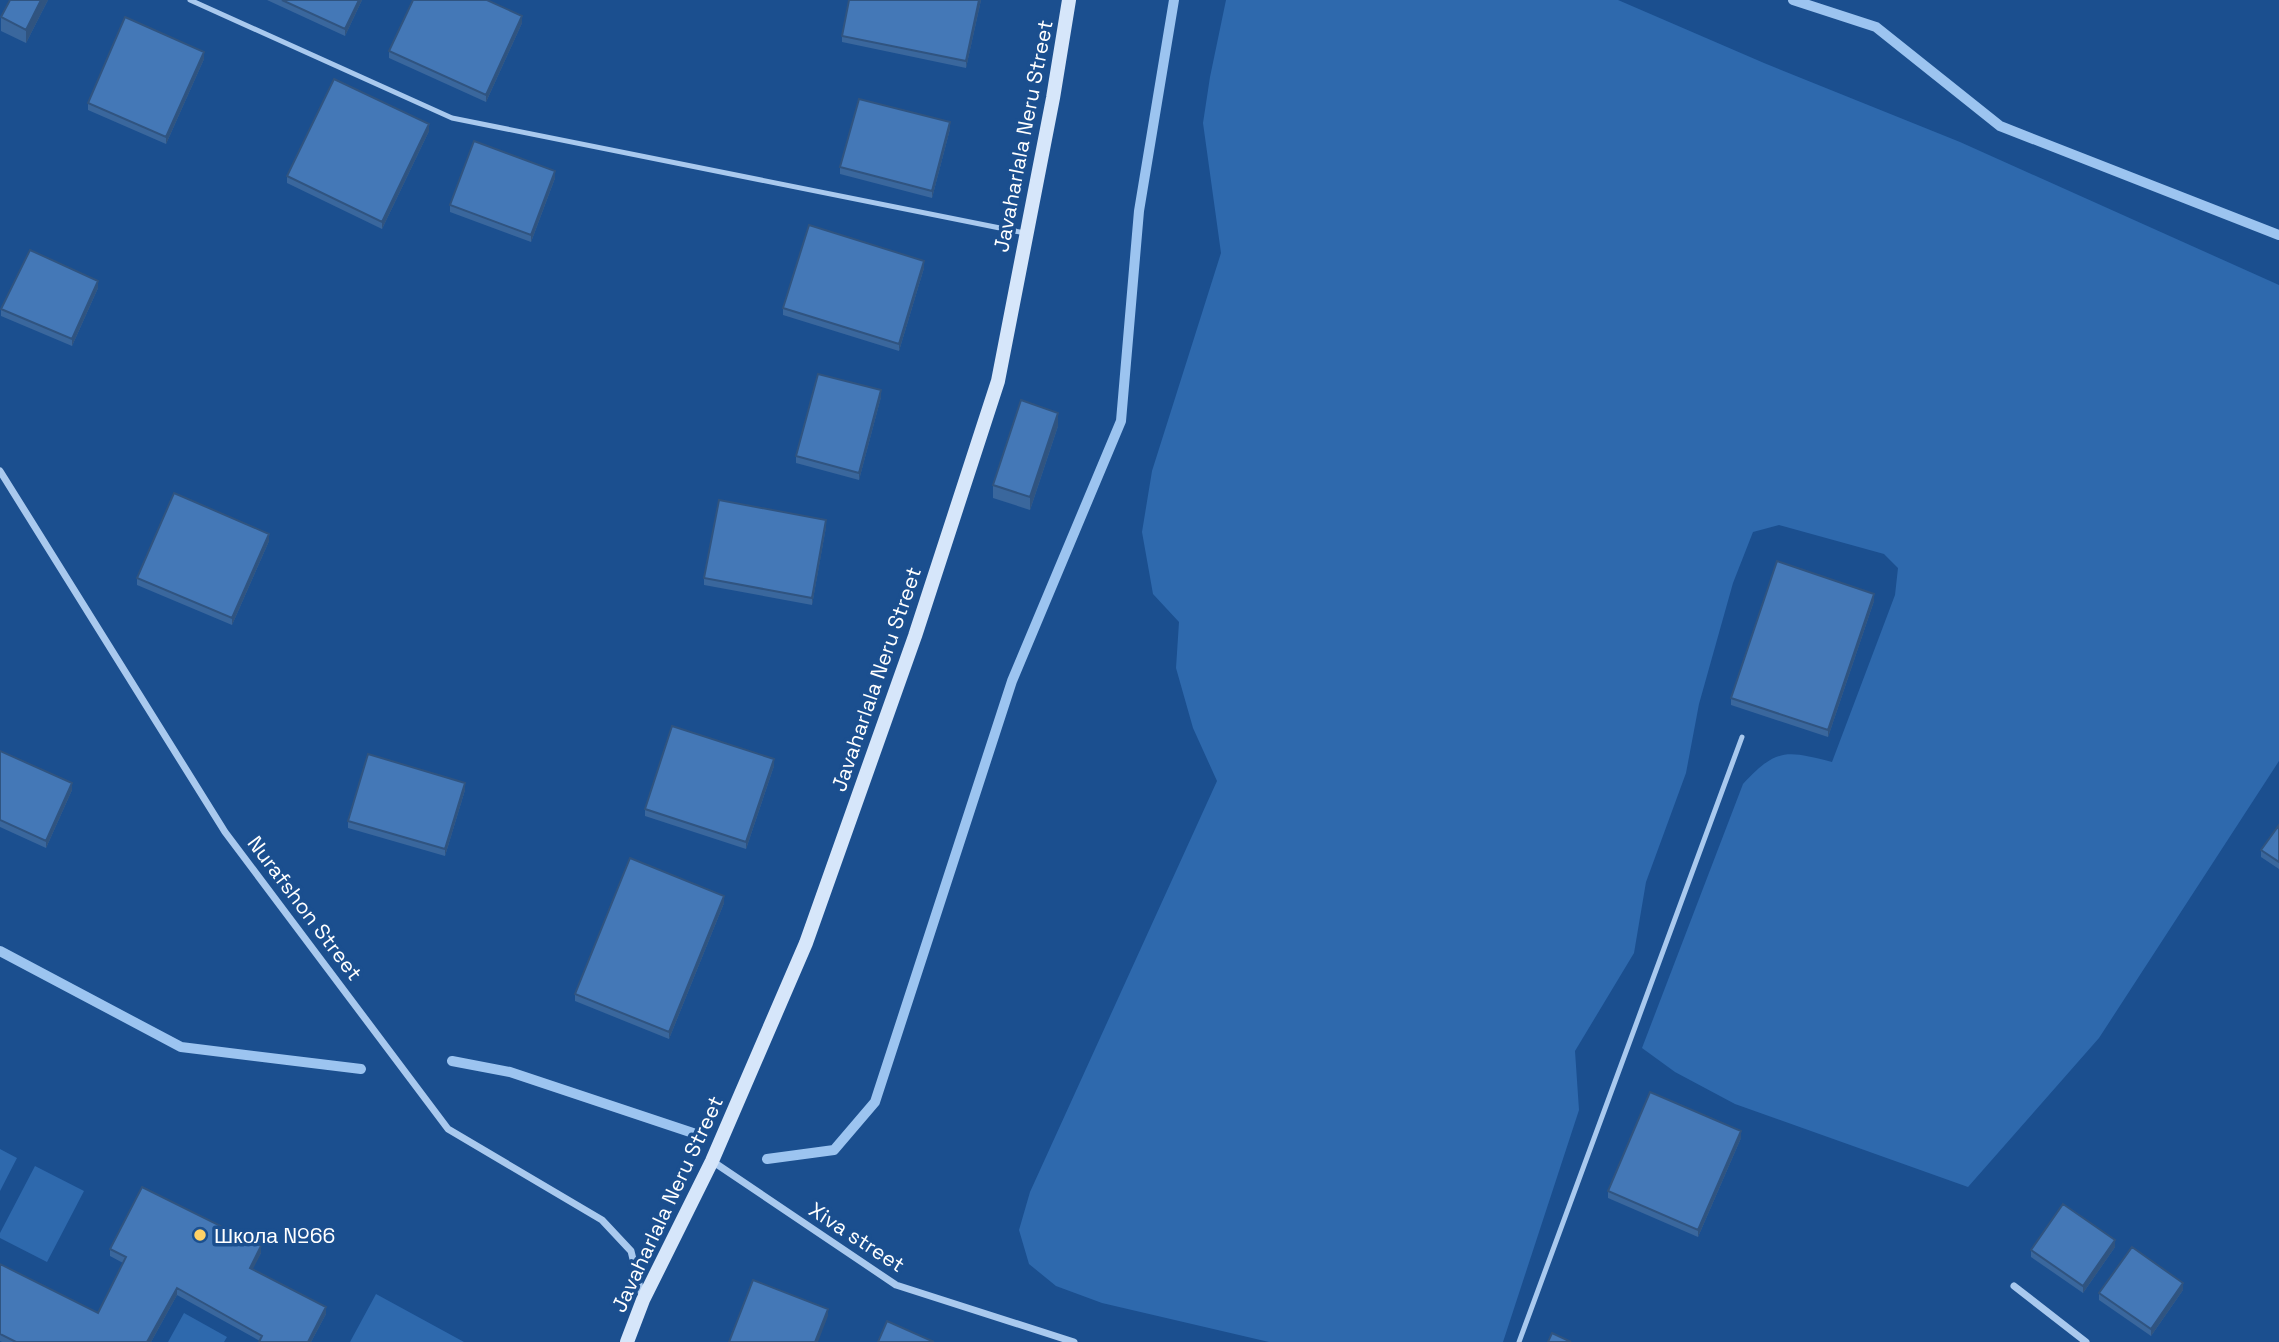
<svg xmlns="http://www.w3.org/2000/svg" width="2279" height="1342" font-family="'Space Grotesk',sans-serif">
	<rect width="100%" height="100%" fill="#1b4f8f"/>
	<path fill="#2e69ad" d="M1226,0H1618L1764,63L1960,142L2279,285V761L2099,1038L1968,1187L1735,1104L1675,1072L1642,1048L1743,784C1777,747 1787,751 1832,762L1895,595L1898,568L1884,554L1779,525L1753,532L1733,583L1699,704L1686,773L1646,882L1634,953L1575,1051L1579,1110L1503,1342H1269L1102,1303L1056,1286L1029,1264L1019,1230L1030,1192L1217,781L1193,728L1176,668L1179,622L1153,594L1142,532L1152,471L1221,253L1203,123L1210,77Z
		M0,1149L17,1158L0,1191Z
		M35,1166L84,1191L47,1262L0,1238V1233Z
		M376,1294L464,1342H350Z
		M184,1313L227,1337L224,1342H168Z"/>
	<g fill="none" stroke-linecap="round" stroke-linejoin="round">
		<path stroke="#9cc4f0" stroke-width="10" d="M1793,0L1876,27L2000,126L2279,235
			M0,951L181,1047L361,1069
			M452,1061L510,1072L693,1133
			M767,1159L834,1150L875,1102L1012,681L1121,421L1139,211L1174,0"/>
		<path stroke="#a9c9ee" stroke-width="5" d="M190,0L452,118L1025,233
			M1519,1342L1742,737"/>
		<path stroke="#a9c9ee" stroke-width="7" d="M0,471L225,832L448,1129L602,1220L631,1251L642,1296
			M712,1161L896,1285L1074,1342
			M2014,1286L2086,1342"/>
		<path stroke="#d6e6fa" stroke-width="14" d="M627,1342L643,1300L712,1161L806,943L915,636L998,381L1053,98L1069,0"/>
	</g>
	<path fill="#3a679d" d="M48,0L26,43L1,31V17Z
		M267,0H362L345,36Z
		M849,0H981L966,68L842,42V36Z
		M522,23L486,102L389,58V51Z
		M204,59L166,144L88,110V103Z
		M950,129L932,198L840,174V167Z
		M429,131L382,229L287,183V176Z
		M555,178L531,242L450,212V205Z
		M924,268L899,351L783,315V308Z
		M98,288L72,346L1,316V309Z
		M881,397L859,480L796,463V456Z
		M1058,426L1030,510L993,498V485Z
		M826,527L812,605L704,585V578Z
		M269,541L232,625L137,585V578Z
		M1874,601L1828,737L1731,705V698Z
		M0,751L72,790L46,848L0,827Z
		M774,766L746,849L645,816V809Z
		M465,790L445,856L348,828V821Z
		M2279,825V869L2261,857V850Z
		M724,903L669,1039L575,1001V994Z
		M1741,1138L1698,1237L1608,1198V1191Z
		M2115,1247L2083,1293L2031,1257V1250Z
		M110,1249L261,1253L252,1269L326,1314L311,1342H259L260,1341L177,1295L151,1342H2L0,1341V1264L98,1313L123,1263L110,1256Z
		M2183,1290L2151,1336L2099,1300V1293Z"/>
	<path fill="#305480" d="M41,0H48L26,43V30Z
		M359,0H362L345,36V29Z
		M979,0H981L966,68V61Z
		M522,16V23L486,102V95Z
		M204,52V59L166,144V137Z
		M950,122V129L932,198V191Z
		M429,124V131L382,229V222Z
		M555,171V178L531,242V235Z
		M924,261V268L899,351V344Z
		M98,281V288L72,346V339Z
		M881,390V397L859,480V473Z
		M1058,413V426L1030,510V497Z
		M826,520V527L812,605V598Z
		M269,534V541L232,625V618Z
		M1874,594V601L1828,737V730Z
		M774,759V766L746,849V842Z
		M72,783V790L46,848V841Z
		M465,783V790L445,856V849Z
		M724,896V903L669,1039V1032Z
		M1741,1131V1138L1698,1237V1230Z
		M2115,1240V1247L2083,1293V1286Z
		M261,1246V1253L250,1275V1268Z
		M2183,1283V1290L2151,1336V1329Z
		M177,1288V1295L151,1342H147Z
		M326,1307V1314L311,1342H308Z
		M828,1309V1316L818,1342H815Z"/>
	<path fill="#4478b7" stroke="#305480" stroke-width="2" d="M10,0H41L26,30L1,17Z
		M282,0H359L345,29Z
		M413,0H487L522,16L486,95L389,51Z
		M849,0H979L966,61L842,36Z
		M125,17L204,52L166,137L88,103Z
		M334,79L429,124L382,222L287,176Z
		M859,99L950,122L932,191L840,167Z
		M474,141L555,171L531,235L450,205Z
		M809,225L924,261L899,344L783,308Z
		M30,250L98,281L72,339L1,309Z
		M818,374L881,390L859,473L796,456Z
		M1021,400L1058,413L1030,497L993,485Z
		M174,493L269,534L232,618L137,578Z
		M719,500L826,520L812,598L704,578Z
		M1777,561L1874,594L1828,730L1731,698Z
		M672,726L774,759L746,842L645,809Z
		M0,751L72,783L46,841L0,820Z
		M368,754L465,783L445,849L348,821Z
		M2279,825V862L2261,850Z
		M630,858L724,896L669,1032L575,994Z
		M1650,1092L1741,1131L1698,1230L1608,1191Z
		M142,1187L261,1246L250,1268L326,1307L308,1342H259L262,1336L177,1288L147,1342H16L0,1334V1264L98,1313L126,1257L110,1249Z
		M2063,1204L2115,1240L2083,1286L2031,1250Z
		M2132,1247L2183,1283L2151,1329L2099,1293Z
		M753,1280L828,1309L815,1342H729Z
		M887,1321L934,1342H878Z
		M1552,1333L1571,1342H1548Z"/>
	<circle fill="#ffd166" stroke="#1b4f8f" stroke-width="2.5" cx="200" cy="1235" r="7"/>
	<g text-anchor="middle" dominant-baseline="central" stroke-width="7" stroke-linejoin="round" paint-order="stroke">
		<g font-size="21" fill="#fff" stroke="#1b4f8f">
			<text transform="translate(1023 136) rotate(-79)">Javaharlala Neru Street</text>
			<text transform="translate(876 679) rotate(-71)">Javaharlala Neru Street</text>
			<text transform="translate(305 908) rotate(53)">Nurafshon Street</text>
			<text transform="translate(667 1204) rotate(-65)">Javaharlala Neru Street</text>
			<text transform="translate(857 1237) rotate(33)">Xiva street</text>
		</g>
		<g font-size="21" fill="#fff" stroke="#1b4f8f" text-anchor="start">
			<text x="214" y="1235">Школа №66</text>
		</g>
	</g>
</svg>
